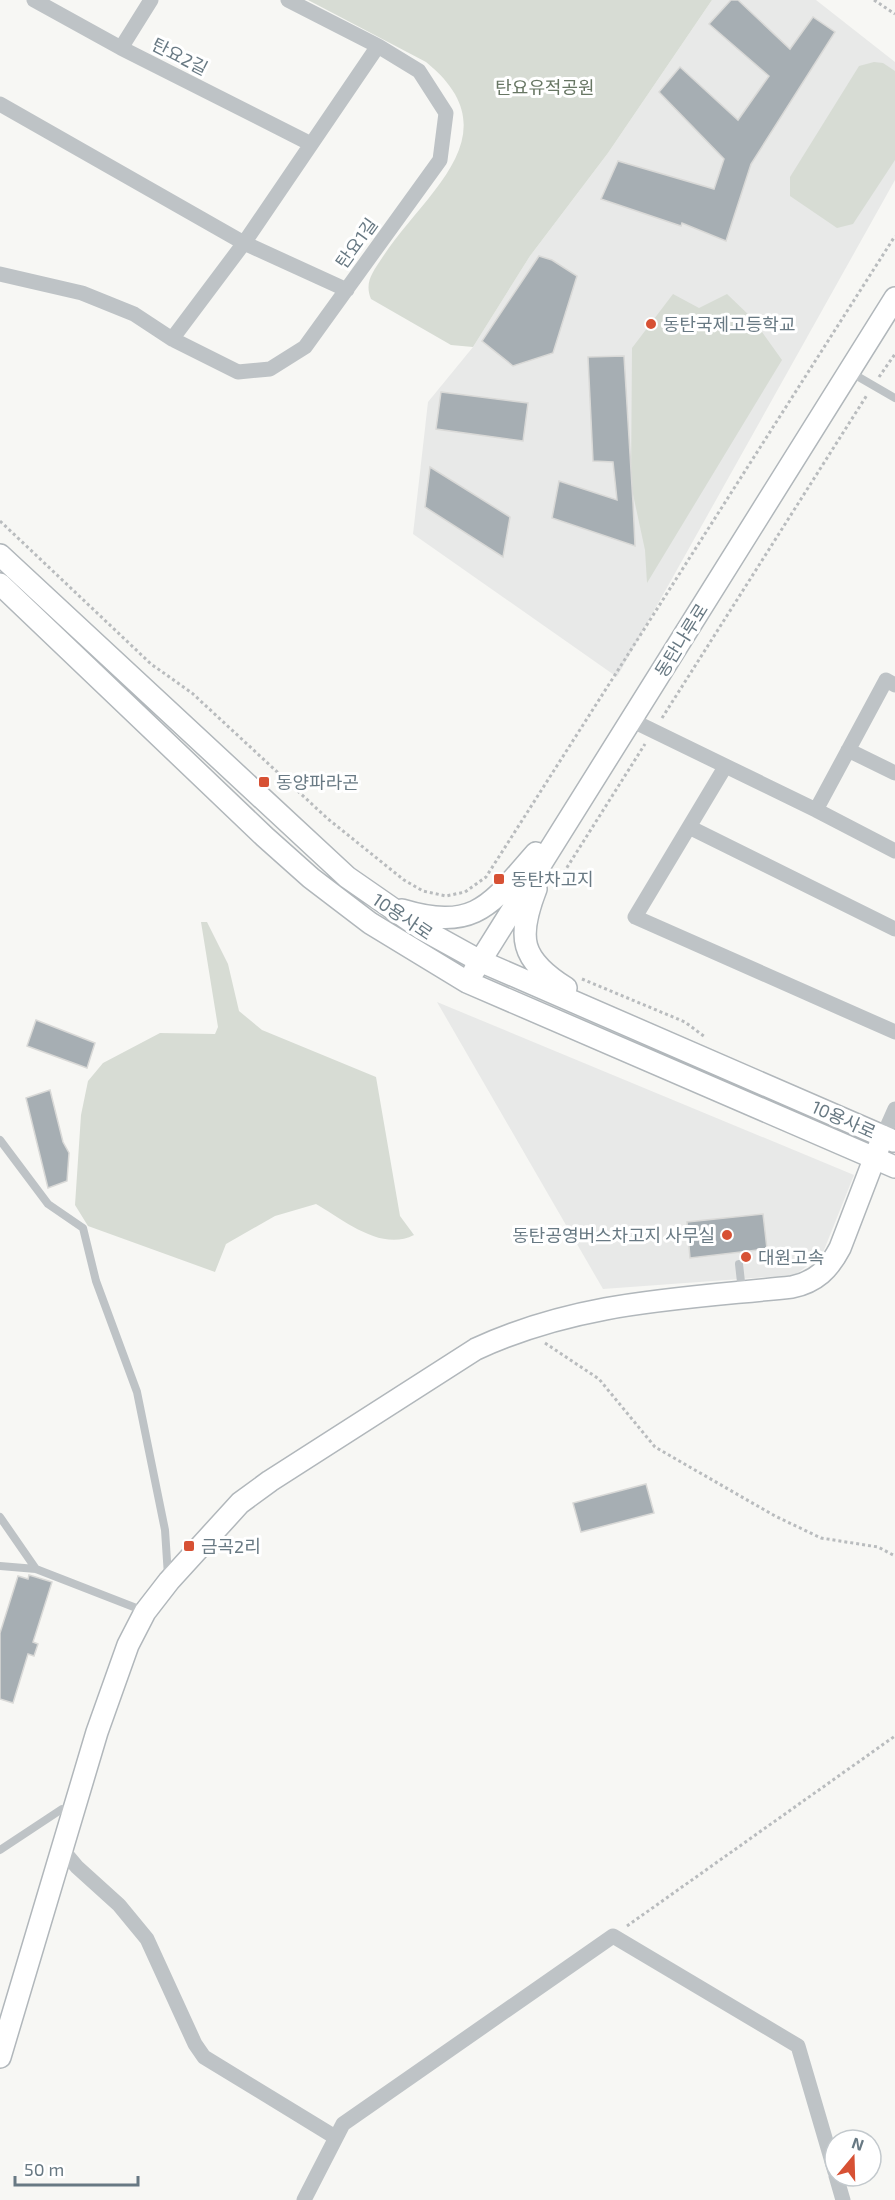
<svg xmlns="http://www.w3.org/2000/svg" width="895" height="2200" font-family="'Exo 2','Noto Sans KR',sans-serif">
	<rect width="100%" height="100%" fill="#f7f7f4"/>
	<path fill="#e8e9e8" d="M712,0H816L895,62V180L617,677L413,534L428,402L473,347L530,256L608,153Z
		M437,1002L854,1175L822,1255L795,1275L603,1289Z"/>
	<path fill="#d7dcd4" d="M308,0H712L608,153L530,256L473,347L451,345L371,299C364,282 373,272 382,258C424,193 515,134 426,62Z
		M874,62L883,63L895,71V160L853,224L837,228L790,196V177L859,66Z
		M673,294L699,308L727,294L752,318L782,360L647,583L645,550L631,485L632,348Z
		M201,922H207L228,964L239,1011L262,1030L376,1077L400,1216L414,1235C381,1252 344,1220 316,1204L275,1216L226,1244L215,1272L88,1226L75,1205L81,1115L88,1081L103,1063L160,1033L215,1034L218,1027Z"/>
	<path fill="#a6aeb3" stroke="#d9d9d7" stroke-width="1.5" d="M731,0H738L790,49L813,17L835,32L751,164L726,241L682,223L681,226L601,199L618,161L714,189L724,159L659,92L680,67L738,120L769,76L709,24Z
		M539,256L552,260L577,276L553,353L513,366L482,341Z
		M624,356L633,503L635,546L552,518L559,481L617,500L613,462L593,461L588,357Z
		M441,392L528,403L523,441L436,429Z
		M430,467L510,517L503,557L425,507Z
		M36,1020L95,1043L87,1068L27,1046Z
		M50,1090L63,1142L69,1153L67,1181L48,1188L26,1098Z
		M763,1214L767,1249L690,1258L687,1222Z
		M646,1484L654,1513L581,1532L573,1503Z
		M29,1575L52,1582L33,1642L38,1644L34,1656L28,1654L13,1703L0,1699V1633L18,1576L28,1579Z"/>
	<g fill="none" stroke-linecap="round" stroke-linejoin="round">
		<g stroke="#b1b7bb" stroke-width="24">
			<path id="secondary" d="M0,555L347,877L422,929L480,961L894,1141
				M0,584L265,837L311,878L370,923L467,982L895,1167
				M536,889C517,938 520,959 566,988
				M402,910C476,932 491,904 536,853
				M474,971L895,298
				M0,2057L97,1732L128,1645L145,1612L169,1581L240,1503L270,1481L476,1349C580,1301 681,1299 792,1287C816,1282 829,1269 840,1248L883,1136"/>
		</g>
		<path stroke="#b9bcbe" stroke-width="3" stroke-dasharray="3 3" stroke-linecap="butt" d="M874,0L895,14
			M879,377L895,354
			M0,521L151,664L192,693L328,819L404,880L423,891L446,896L465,892L486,877L895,236
			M662,718L867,395
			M554,888L645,744
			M582,979L685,1022L705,1037
			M545,1343L599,1379L655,1447L775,1516L821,1538L878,1547L895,1556
			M627,1926L895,1736"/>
		<path stroke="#bec3c6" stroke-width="8" d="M850,372L895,398
			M0,1140L48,1204L83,1228L96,1281L137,1392L165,1530L168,1576
			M739,1264L742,1291
			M0,1517L36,1569
			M0,1566L36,1569L144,1611
			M0,1850L62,1809L72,1813"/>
		<path stroke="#bec3c6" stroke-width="15" d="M34,0L121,48L311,144
			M121,48L151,0
			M0,104L244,243L347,290
			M0,274L82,293L134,314L172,339L238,372L270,369L305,347L440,160L446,113L419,71L378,46L288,0
			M172,339L244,243L378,46
			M895,685L886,680L816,810L895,851
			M631,720L816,810
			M848,750L895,773
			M725,767L635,917L895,1032
			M689,827L895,929
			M883,1136L895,1109
			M61,1848L77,1867L119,1905L147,1939L195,2044L204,2057L335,2137
			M836,2176L843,2200
			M304,2200L343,2124L613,1936L798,2046L835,2172"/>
		<use href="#secondary" stroke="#fff" stroke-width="21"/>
	</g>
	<g fill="#d75134" stroke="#fff" stroke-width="2">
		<circle cx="651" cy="324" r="6"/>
		<rect x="258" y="776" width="12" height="12" rx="3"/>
		<rect x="493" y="873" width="12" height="12" rx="3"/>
		<circle cx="727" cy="1235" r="6"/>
		<circle cx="746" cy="1257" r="6"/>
		<rect x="183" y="1540" width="12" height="12" rx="3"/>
	</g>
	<g text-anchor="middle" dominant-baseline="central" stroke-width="6" stroke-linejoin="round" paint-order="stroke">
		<g font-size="18" fill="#687983" stroke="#fff">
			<text transform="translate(180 56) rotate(27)">탄요2길</text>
			<text transform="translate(356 243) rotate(-54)">탄요1길</text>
			<text transform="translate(681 640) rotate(-58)">동탄나루로</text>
			<text transform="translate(403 916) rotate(34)">10용사로</text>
			<text transform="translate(844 1119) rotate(24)">10용사로</text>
		</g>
		<g font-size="18" fill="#677663" stroke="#fff">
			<text x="545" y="87">탄요유적공원</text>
		</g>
		<g font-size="18" fill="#687983" stroke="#fff" text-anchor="start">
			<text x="663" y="324">동탄국제고등학교</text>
			<text x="276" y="782">동양파라곤</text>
			<text x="511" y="879">동탄차고지</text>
			<text x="715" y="1235" text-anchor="end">동탄공영버스차고지 사무실</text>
			<text x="758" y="1257">대원고속</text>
			<text x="201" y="1546">금곡2리</text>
		</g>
	</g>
	<g transform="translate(853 2158) rotate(19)"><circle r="28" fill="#ffffff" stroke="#c3c9cd" stroke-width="1.5"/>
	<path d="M0-4.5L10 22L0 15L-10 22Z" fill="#d75134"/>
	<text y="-9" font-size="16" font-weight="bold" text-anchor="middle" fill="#687983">N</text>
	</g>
	<path d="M15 2176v9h123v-9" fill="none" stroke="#687983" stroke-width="3"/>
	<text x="24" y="2176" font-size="18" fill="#687983" stroke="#ffffff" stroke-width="4.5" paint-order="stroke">50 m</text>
</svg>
